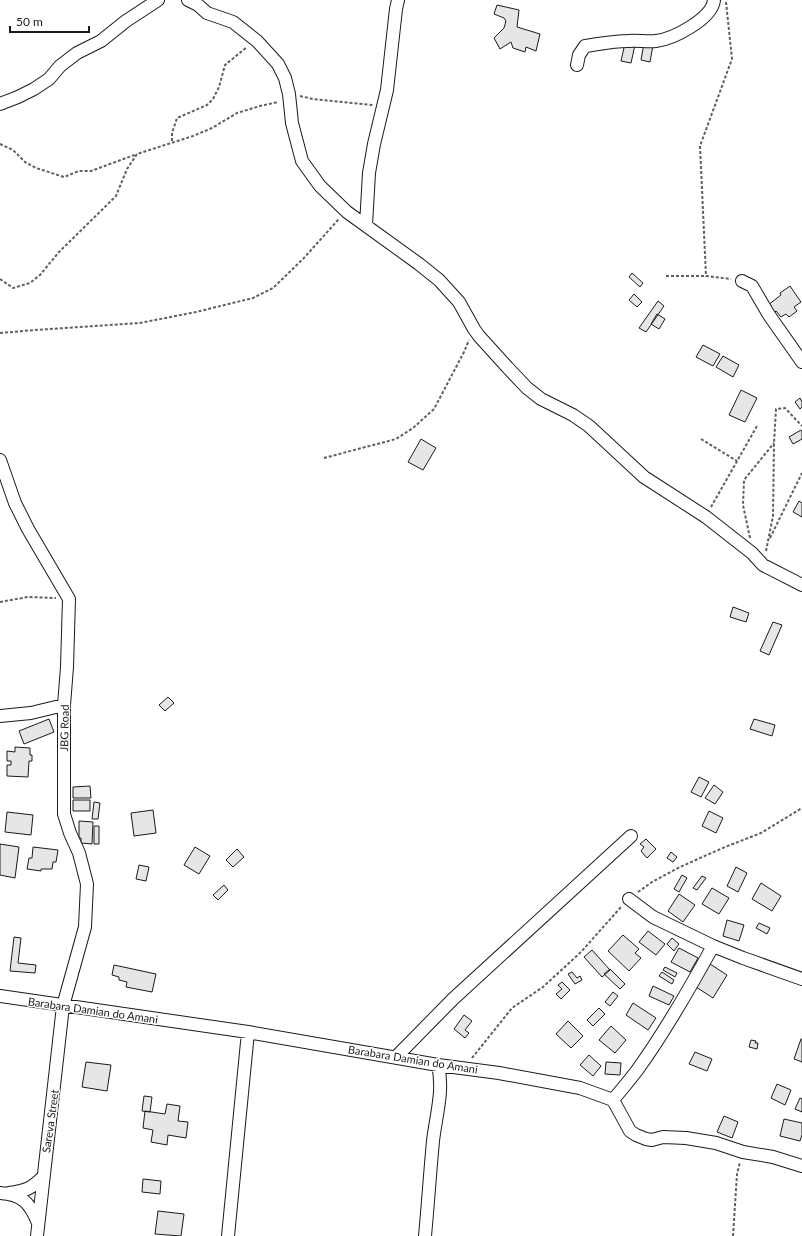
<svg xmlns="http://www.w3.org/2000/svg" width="802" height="1236" font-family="Lato,sans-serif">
	<rect width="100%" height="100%" fill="#fff"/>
	<path fill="#e6e6e6" stroke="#1a1a1a" d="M497,5L519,10L517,27L540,34L536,51L526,47L525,52L513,48L511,42L500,49L494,38L504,28L506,21L504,18L494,14Z
		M625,43L635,45L631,63L621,61Z
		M644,43L653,45L650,62L641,60Z
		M632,273L643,283L640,287L629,277Z
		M790,286L801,302L794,307L797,311L789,317L786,314L781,317L776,311L774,313L768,305L781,295L780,293Z
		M634,294L642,302L637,307L629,300Z
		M658,301L664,306L646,332L639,328Z
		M657,314L665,319L659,329L651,324Z
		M703,345L720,354L713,366L696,357Z
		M723,356L739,365L733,377L716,367Z
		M741,390L757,398L745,422L729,415Z
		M800,398L802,402V407L800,409L795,402Z
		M801,430L802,432V439L793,444L789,437Z
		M421,439L436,448L423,470L408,462Z
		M799,501L802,503V517L793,512Z
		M733,607L749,613L746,622L730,617Z
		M773,622L782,625L769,655L760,651Z
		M168,697L174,703L165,711L159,705Z
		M49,719L54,732L24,744L19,731Z
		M754,719L775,725L772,736L750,729Z
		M15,747L30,748V755H32V761H29L28,777L7,776V765H11V761H7V751L15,752Z
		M699,777L709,782L701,797L691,792Z
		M714,785L723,792L715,804L705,798Z
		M90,786L91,798H73V787Z
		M73,800H90V811H73Z
		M94,802L100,803L98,819H92Z
		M153,810L156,833L134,836L131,813Z
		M709,811L723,818L716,833L702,826Z
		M7,812L33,815L31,835L5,832Z
		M79,821L93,822L92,844L81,843V838H79Z
		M94,826H99V844H94Z
		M646,839L656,849L647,858L641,851L644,847L640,844Z
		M0,844L19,847L15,878L0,875Z
		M33,847L58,850L56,862H53L52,869H41V871L27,869L29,858H32Z
		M195,847L210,856L199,874L184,865Z
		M237,849L244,857L233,867L226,860Z
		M671,852L677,857L673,862L667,858Z
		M139,865L149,867L146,881L136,879Z
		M736,867L747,873L738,892L727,886Z
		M682,875L687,878L679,892L674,889Z
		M702,876L706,878L697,890L693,888Z
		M761,883L781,896L772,911L752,899Z
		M224,885L228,890L218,900L213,895Z
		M712,888L729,898L719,914L702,904Z
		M679,894L695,905L683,922L668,911Z
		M727,920L744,925L739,941L723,936Z
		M759,923L770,928L767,934L756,928Z
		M648,931L665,944L656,955L639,942Z
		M623,935L639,949L635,953L641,958L629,971L608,951Z
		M14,937L21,938L18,963L36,965L35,973L10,971Z
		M672,938L679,944L674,951L667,944Z
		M679,948L698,958L690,972L671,962Z
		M592,950L610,970L602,977L584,957Z
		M710,964L727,975L713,998L696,987Z
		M114,965L156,974L152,992L126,987L127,982L119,980V977L112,975Z
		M665,967L677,973L675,977L663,970Z
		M610,969L625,984L620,989L604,974Z
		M572,972L577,978L580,976L582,980L575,984L568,974Z
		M662,972L674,980L672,984L659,976Z
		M562,982L570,990L561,999L556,994L562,989L558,985Z
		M653,986L674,996L669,1005L649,996Z
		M613,992L618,996L610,1006L605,1002Z
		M633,1003L656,1018L648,1030L626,1015Z
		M599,1008L605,1014L593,1026L587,1020Z
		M464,1015L472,1021L465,1030L469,1033L465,1038L454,1029Z
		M568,1021L583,1036L571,1048L556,1034Z
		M611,1026L626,1040L615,1053L599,1040Z
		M801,1039H802V1062L794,1059Z
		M751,1040L756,1041L755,1043H758L757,1049L749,1047Z
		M695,1052L712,1059L707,1071L689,1064Z
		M589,1055L601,1066L593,1076L580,1065Z
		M86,1062L111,1065L107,1091L82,1087Z
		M606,1062L621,1063L620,1075L605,1074Z
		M777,1084L791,1090L785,1105L771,1098Z
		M144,1096L152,1097L150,1112L142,1111Z
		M800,1098L802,1099V1112L795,1109Z
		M167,1104L180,1106L178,1121L188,1122L186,1138L168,1135L167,1145L151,1142L153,1130L143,1128L145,1111L165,1114Z
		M724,1116L738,1122L732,1138L717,1132Z
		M784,1119L802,1123V1135L800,1141L780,1136Z
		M143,1179L161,1181L160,1194L142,1192Z
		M158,1211L184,1214L181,1236L155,1234Z"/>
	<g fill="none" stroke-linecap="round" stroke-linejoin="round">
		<g stroke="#1a1a1a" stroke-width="14">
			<path id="minor" d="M188,0L198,5L207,13L233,22L257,41L278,64L285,78L289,94L292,123L302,161L320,186L347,212L419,264L439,280L459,302L474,329L479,336L508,368L527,388L541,399L573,415L589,426L644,477L706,517L752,553L763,565L802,585
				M577,65L579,55L585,46C599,44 614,41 628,41C637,40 647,42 656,41C673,39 712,19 714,0
				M0,104L18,97L34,89L49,79L60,66L77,53L101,41L126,21L158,0
				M366,225L369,173L374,144L387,90L396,9L398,0
				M742,281L752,286L769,315L802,362
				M0,460L15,503L28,529L69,599L67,667L64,705V814L70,833L79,853L87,884L85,927L63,1006L37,1236
				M0,716L31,713L64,705
				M629,899L653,917L713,946L743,958L802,979
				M0,996L248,1032L438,1065L499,1073L580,1088L613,1100L630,1131L636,1135L646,1139L652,1140L663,1137L686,1138L716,1143L743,1152L773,1157L802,1166
				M396,1057L453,999L631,836
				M613,1100C621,1090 630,1080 638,1069C666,1030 690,988 713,946
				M0,1193C22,1194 30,1203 38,1223
				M9,1193C25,1191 31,1189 43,1177
				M228,1236L248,1032
				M425,1236C428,1204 430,1173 433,1141C436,1115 444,1091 438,1065"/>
		</g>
		<path stroke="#5f5f5f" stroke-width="2" stroke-dasharray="3 2" stroke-linecap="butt" d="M726,2L732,59L700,146L706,276L731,279
			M300,96L313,99L373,105
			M172,141V133L177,118L207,105L213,99L219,87L225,65L247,47
			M0,144L13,150L25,162L36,168L64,177L79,171H91L137,154
			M666,276H706
			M0,279L13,288L30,283L40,275L59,252L116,196L127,169L137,154L193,136L212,128L237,113L260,106L278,102
			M0,333L35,330L140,323L196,312L253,298L273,288L303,259L338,220L340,219
			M701,439L737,461
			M324,458L396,439L413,428L434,409L464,352L469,340
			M711,507L757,426
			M750,538L743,505L744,480L774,443
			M770,538L802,473
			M766,551L773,516L774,443L776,409L785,408L802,426
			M0,602L28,597L56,598
			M638,892L652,882L680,867L725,847L761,833L802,808
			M472,1058L512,1008L543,987L581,952L621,907
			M733,1236L737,1174L740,1162"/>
		<use href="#minor" stroke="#fff" stroke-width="12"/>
	</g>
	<g text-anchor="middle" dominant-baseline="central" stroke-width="3" stroke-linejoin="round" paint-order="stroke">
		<g font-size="11" fill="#1a1a1a" stroke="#fff">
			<text transform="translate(64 728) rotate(-89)">JBG Road</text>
			<text transform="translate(93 1010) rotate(8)">Barabara Damian do Amani</text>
			<text transform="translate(413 1059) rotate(9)">Barabara Damian do Amani</text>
			<text transform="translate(50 1121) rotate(-82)">Sareva Street</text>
		</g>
	</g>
	<path d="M10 26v6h79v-6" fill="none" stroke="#1a1a1a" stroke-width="2"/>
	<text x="16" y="26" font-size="12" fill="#1a1a1a" stroke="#ffffff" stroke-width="3" paint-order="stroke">50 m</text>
</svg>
